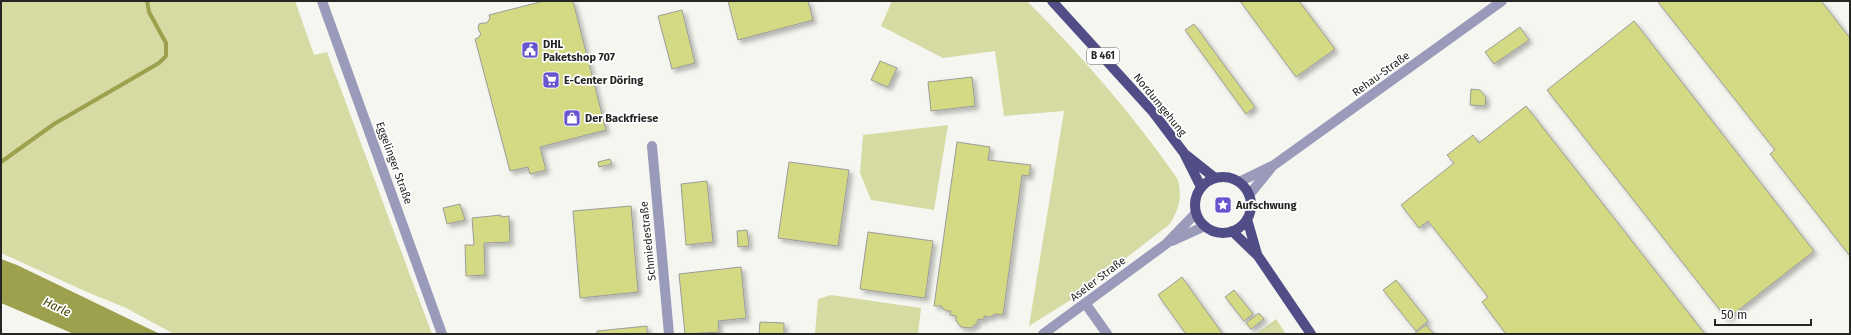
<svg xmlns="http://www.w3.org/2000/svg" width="1851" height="335" font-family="'Fira Sans',sans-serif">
	<defs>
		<filter id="shadow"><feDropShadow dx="3.5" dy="3.5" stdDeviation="2" flood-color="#0004"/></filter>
	</defs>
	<rect width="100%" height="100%" fill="#f6f6f1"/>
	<path fill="#d6daa3" d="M1,1H295L314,55L327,52L432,334H174L126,308L87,292L1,253Z
		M892,1H1027C1082,56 1132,114 1177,178C1183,195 1179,209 1170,224L1077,296L1029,326L1064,111L1004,116L995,51L943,58L881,26Z
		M948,125L934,210L871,200L860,173L863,135Z
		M831,295L921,308L918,334H815L818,299Z
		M1276,319L1286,334H1256Z"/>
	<path fill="#9da14d" d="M1,259L17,265L160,334H74L1,303Z"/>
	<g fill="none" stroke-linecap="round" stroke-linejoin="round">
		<path stroke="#9da14d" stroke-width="4" d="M1,162L54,124L159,63L166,56V43L149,12L147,1"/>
	</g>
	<path fill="#d4d984" stroke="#9c9c98" filter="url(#shadow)" d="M544,1H573L606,130L540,147L546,170L530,174L528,167L510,171L475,39L478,38L481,34L478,29L479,24L482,23H487L490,18L489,15Z
		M728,1H808L813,20L738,40Z
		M1240,1H1299L1335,49L1296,77Z
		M1659,1H1821L1850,38V256L1770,154L1775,150L1658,2Z
		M682,10L695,63L672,69L658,16Z
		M1634,21L1814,251L1727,319L1547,90Z
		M1194,24L1255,107L1246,114L1185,30Z
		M1520,27L1529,40L1494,64L1485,52Z
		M880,61L897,68L888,87L871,80Z
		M972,77L975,106L931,111L928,82Z
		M1471,89L1480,90L1486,97L1485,106L1470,105Z
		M1526,106L1705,334H1506L1482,302L1488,297L1428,221L1419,228L1401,205L1454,163L1447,155L1473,135L1479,143Z
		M957,142L990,147L988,160L1031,165L1029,176L1022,175L1003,315L995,314L990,317L984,316V320L978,319L977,323L971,328L961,327L956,321V316L950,315L951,311H946L941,306H934Z
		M610,159L612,164L599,167L598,162Z
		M789,162L849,170L838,246L778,238Z
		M707,181L713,242L686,245L681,184Z
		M460,204L465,220L447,224L443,208Z
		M631,206L638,292L580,298L573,211Z
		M501,215V217L509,216L510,242L484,243L485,275L466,276L465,245H474L472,218Z
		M747,230L749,246L738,247L737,231Z
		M868,232L933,241L925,298L860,289Z
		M741,267L746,318L718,321L719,332L685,334L679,274Z
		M1182,277L1222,333L1220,334H1186L1158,295Z
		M1396,280L1428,321L1416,331L1383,290Z
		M1234,290L1253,314L1244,321L1225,297Z
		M1259,313L1264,319L1251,329L1246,323Z
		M760,322L784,323V334H759Z
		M1426,325L1434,334H1414Z
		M647,326V334H597V331Z"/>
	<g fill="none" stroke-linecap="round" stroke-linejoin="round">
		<path stroke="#9a9abb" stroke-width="10" d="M652,146L669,334
			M1239,182L1274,165L1502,1
			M1249,195L1271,168
			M1172,241L1205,226
			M1085,303L1107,334
			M1043,334L1166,244L1196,213"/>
		<path stroke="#9a9abb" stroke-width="10" d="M322,1L442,334"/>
		<path stroke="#514e87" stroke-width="10" d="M1052,1L1153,112L1184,153L1201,187
			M1186,155L1215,178
			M1195 205a28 28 0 1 1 56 0a28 28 0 1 1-56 0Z
			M1247,219L1257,254
			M1232,231L1258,256L1311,334"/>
	</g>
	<defs>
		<g id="civic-square" transform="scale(0.9)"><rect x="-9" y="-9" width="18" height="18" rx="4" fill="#6655ce" stroke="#fff"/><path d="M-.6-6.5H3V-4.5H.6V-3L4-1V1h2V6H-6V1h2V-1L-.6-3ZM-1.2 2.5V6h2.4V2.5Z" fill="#fff"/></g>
		<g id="supermarket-square" transform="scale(0.9)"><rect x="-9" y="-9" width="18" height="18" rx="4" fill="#6655ce" stroke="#fff"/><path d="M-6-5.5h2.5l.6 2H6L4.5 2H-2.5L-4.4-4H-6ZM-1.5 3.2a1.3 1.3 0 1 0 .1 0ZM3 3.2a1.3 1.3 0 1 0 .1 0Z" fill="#fff"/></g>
		<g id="shop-square" transform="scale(0.9)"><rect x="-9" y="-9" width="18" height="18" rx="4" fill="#6655ce" stroke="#fff"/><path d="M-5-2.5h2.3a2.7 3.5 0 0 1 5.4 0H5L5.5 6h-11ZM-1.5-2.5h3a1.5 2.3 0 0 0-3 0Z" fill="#fff"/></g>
		<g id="sight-square" transform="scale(0.9)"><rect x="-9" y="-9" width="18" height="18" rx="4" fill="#6655ce" stroke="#fff"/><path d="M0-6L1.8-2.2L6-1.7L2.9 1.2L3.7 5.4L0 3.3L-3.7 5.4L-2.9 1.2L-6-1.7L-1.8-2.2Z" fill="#fff"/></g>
	</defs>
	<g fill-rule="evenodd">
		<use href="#civic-square" x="530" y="50"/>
		<use href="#supermarket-square" x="551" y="80"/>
		<use href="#shop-square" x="572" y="118"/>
		<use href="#sight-square" x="1223" y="205"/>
	</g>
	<g text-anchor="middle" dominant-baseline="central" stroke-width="3.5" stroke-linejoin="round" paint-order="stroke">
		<rect fill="#fff" stroke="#666" stroke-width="1" x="1087" y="48" width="32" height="16" rx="3"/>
		<g font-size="10" font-weight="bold" fill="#252524">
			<text x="1103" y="56">B 461</text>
		</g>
		<g font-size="11" font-weight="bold" fill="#252524" stroke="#fff" text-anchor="start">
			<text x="543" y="44">DHL<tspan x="543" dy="13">Paketshop 707</tspan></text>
			<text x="564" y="80">E-Center Döring</text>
			<text x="585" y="118">Der Backfriese</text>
			<text x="1236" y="205">Aufschwung</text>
		</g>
		<g font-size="11" fill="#252524" stroke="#fff">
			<text transform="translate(1381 74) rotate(-36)">Rehau-Straße</text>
			<text transform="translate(1160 105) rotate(51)">Nordumgehung</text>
			<text transform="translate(394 163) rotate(70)">Eggelinger Straße</text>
			<text transform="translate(648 241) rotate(-96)">Schmiedestraße</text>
			<text transform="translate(1098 279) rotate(-37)">Aseler Straße</text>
		</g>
		<g font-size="12" font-style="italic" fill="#464804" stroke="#fff">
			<text transform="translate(57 307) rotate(25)">Harle</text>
		</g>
	</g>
	<rect width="1851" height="335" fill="none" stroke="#252524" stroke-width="4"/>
	<path d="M1715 319v6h96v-6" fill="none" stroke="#252524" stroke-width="2"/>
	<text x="1721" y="319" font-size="12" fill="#252524" stroke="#ffffff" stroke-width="3" paint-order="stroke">50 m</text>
</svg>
